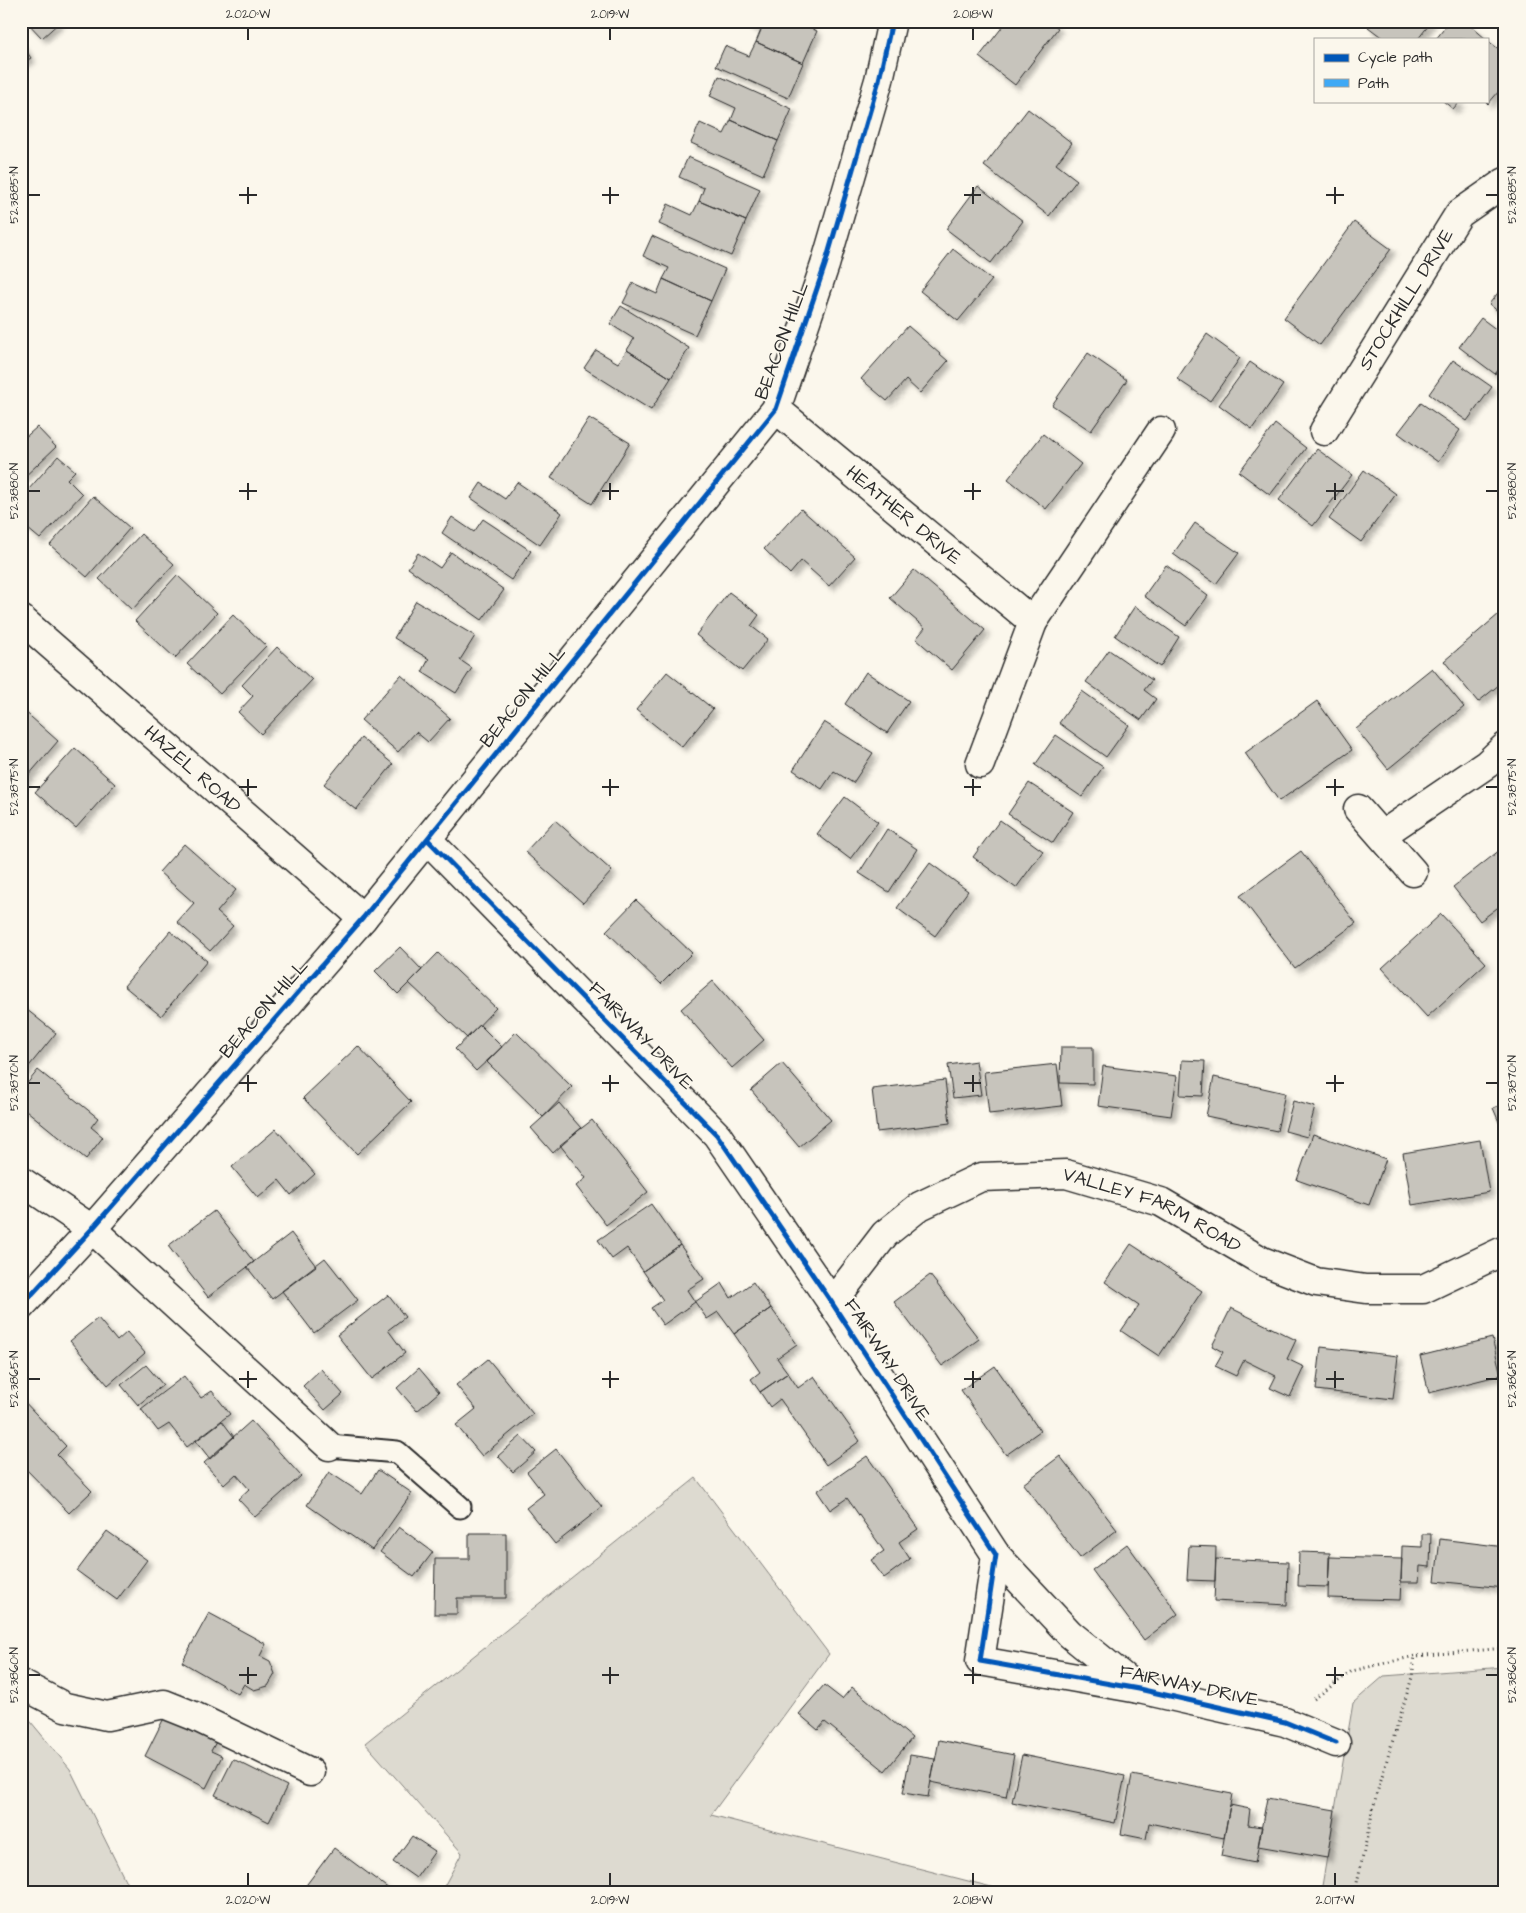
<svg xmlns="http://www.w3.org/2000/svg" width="1526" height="1913" font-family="'Architects Daughter',sans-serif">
	<defs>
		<filter id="shadow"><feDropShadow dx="4.5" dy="4.5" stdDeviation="2.5" flood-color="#0004"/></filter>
	</defs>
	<rect width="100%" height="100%" fill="#fbf7ec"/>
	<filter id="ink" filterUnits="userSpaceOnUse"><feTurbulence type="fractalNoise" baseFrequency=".02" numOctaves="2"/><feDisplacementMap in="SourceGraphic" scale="10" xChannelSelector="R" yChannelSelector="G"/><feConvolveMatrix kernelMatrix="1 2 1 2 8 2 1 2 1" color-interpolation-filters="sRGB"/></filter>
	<g filter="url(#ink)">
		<path fill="#dddad0" stroke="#84827e" d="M696,1478L829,1654L711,1815L1011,1892H441L462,1853L365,1743Z
			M1505,1667V1892H1321L1353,1703L1384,1676Z
			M21,1710L70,1769L131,1892H21Z"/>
		<path fill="#c7c4bc" stroke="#2b2b2b" filter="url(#shadow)" d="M26,21H61L42,38Z
			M742,21H795L817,31L803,63L756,42L761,30Z
			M1007,21H1049L1058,28L1015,85L979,57Z
			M1372,21H1432L1418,39H1384L1368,27Z
			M1450,21H1465L1486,39H1436Z
			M1487,40L1505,54V84L1488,104L1485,101H1487Z
			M756,42L803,63L788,98L716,66L725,46L749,56Z
			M21,43L31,58L21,64Z
			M719,76L792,109L778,141L731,120L736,108L710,96Z
			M1443,101H1460L1453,109Z
			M1028,109L1072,143L1056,164L1077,180L1049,216L984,166Z
			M731,120L778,141L763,175L691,143L700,123L724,134Z
			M688,157L760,189L746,221L699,201L704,188L679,177Z
			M978,186L1023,221L991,263L946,229Z
			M699,201L746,221L731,256L659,224L668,204L692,215Z
			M1354,222L1391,249L1320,345L1284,318Z
			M652,236L725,269L711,301L663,279L669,268L643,256Z
			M953,249L992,280L958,321L920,291Z
			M663,279L711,301L695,335L623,303L633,283L657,294Z
			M1505,284V317L1489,304Z
			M621,306L689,348L671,378L627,350L634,339L610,324Z
			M1481,318L1505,336V362L1495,374L1459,347Z
			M908,326L948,361L920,393L906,380L887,401L861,379Z
			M1207,334L1240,358L1210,401L1177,379Z
			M596,350L618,363L627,350L671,378L651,410L584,368Z
			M1088,353L1127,380L1091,431L1052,405Z
			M1453,360L1492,387L1467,421L1429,394Z
			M1250,362L1283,385L1252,429L1219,405Z
			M1421,403L1460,430L1438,462L1398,433Z
			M589,418L630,443L592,504L551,478Z
			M1275,424L1306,448L1270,495L1239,472Z
			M37,427L56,447L21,480V441Z
			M1043,434L1081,464L1046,509L1008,479Z
			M1317,449L1352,475L1313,526L1279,500Z
			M58,456L75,471L67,479L82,494L40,539L21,523V498Z
			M1364,470L1396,494L1361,542L1329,519Z
			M517,482L562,513L540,545L471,498L481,483L505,499Z
			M93,496L130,528L87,577L50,545Z
			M801,509L855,557L829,586L801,561L790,574L764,549Z
			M452,517L474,532L483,519L531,551L511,580L442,533Z
			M1195,523L1239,553L1216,584L1173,554Z
			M141,534L174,564L132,610L99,579Z
			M451,552L504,590L482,620L408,568L418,553L440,568Z
			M1166,565L1208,596L1186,626L1144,596Z
			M914,570L985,630L952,670L916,639L925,628L890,598Z
			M177,575L217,613L175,658L135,621Z
			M729,592L759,615L751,626L768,639L742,671L696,635Z
			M416,601L475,636L460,660L472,668L456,693L422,672L429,659L394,638Z
			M1135,606L1179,637L1160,667L1115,636Z
			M1499,614L1505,621V680L1478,702L1444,661Z
			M233,615L266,646L220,694L187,664Z
			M277,647L312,680L261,734L238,712L253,696L242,685Z
			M1109,650L1152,680L1144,690L1156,699L1141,720L1086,682Z
			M1432,668L1464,707L1388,769L1356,729Z
			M667,672L713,709L682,747L636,710Z
			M866,672L909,701L887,733L845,704Z
			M401,675L450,718L428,742L416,732L398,752L361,720Z
			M1082,691L1129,725L1106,757L1059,723Z
			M1317,701L1352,750L1279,801L1245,753Z
			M22,709L58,741L21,784V710Z
			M824,722L873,753L853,783L834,771L822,789L793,770Z
			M1056,735L1103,767L1082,797L1035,765Z
			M361,738L393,764L356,810L324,784Z
			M75,748L115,784L76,828L35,792Z
			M1029,783L1073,812L1053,843L1008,814Z
			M845,797L878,822L850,859L817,834Z
			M555,820L612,871L583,903L525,852Z
			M1000,820L1043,851L1016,888L973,857Z
			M887,829L917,849L889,892L859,873Z
			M184,844L236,890L217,912L233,926L210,951L177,922L194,903L159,872Z
			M1505,846V902L1480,921L1453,887Z
			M1301,851L1356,923L1295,968L1240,896Z
			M930,863L968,891L935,936L897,908Z
			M636,900L692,953L661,984L606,931Z
			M1441,914L1486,963L1427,1017L1382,968Z
			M170,931L207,961L161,1016L124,986Z
			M400,947L422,970L398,994L375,971Z
			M438,953L496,1008L467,1038L409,983Z
			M713,981L764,1040L732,1068L681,1009Z
			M21,1005L56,1033L21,1076Z
			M480,1025L502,1047L476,1071L455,1049Z
			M516,1032L572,1087L543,1117L487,1062Z
			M358,1046L411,1102L357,1154L303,1098Z
			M1061,1047H1093V1084L1060,1083Z
			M1182,1060L1205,1061L1203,1096L1180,1095Z
			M976,1061L981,1095L953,1098L948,1065Z
			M782,1063L831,1120L799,1147L751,1090Z
			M1057,1064L1062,1106L989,1114L984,1072Z
			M1103,1066L1177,1076L1171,1116L1098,1106Z
			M38,1070L98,1118L91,1127L103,1137L86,1159L21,1106V1091Z
			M1214,1077L1285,1093L1277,1131L1206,1116Z
			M945,1080L950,1123L877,1132L872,1089Z
			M1293,1101L1315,1107L1307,1137L1285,1131Z
			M559,1103L581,1128L553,1153L531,1128Z
			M1505,1103V1136L1493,1108Z
			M592,1120L648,1192L606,1225L576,1186L586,1178L560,1145Z
			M276,1129L315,1174L291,1195L279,1180L258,1198L232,1167Z
			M1313,1134L1386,1159L1369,1205L1297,1180Z
			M1480,1140L1489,1192L1412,1205L1403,1153Z
			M651,1204L680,1245L643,1271L627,1248L612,1259L598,1240Z
			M214,1211L254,1262L208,1297L168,1246Z
			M291,1233L316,1266L272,1299L247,1267Z
			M1131,1244L1202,1291L1159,1356L1121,1331L1139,1305L1105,1282Z
			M680,1245L704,1279L687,1290L695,1302L663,1325L651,1308L663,1300L643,1271Z
			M325,1258L358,1300L314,1333L282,1291Z
			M930,1275L979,1339L942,1366L894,1302Z
			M753,1282L771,1308L734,1334L718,1312L707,1319L695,1302L722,1283L731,1298Z
			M388,1295L405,1317L388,1330L405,1353L372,1379L337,1335Z
			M771,1308L797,1344L777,1358L788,1373L760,1392L751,1379L760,1372L734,1334Z
			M1231,1308L1296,1340L1287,1359L1304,1367L1290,1397L1270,1388L1276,1376L1244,1360L1236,1376L1215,1366L1223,1352L1212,1346Z
			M98,1318L117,1341L127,1332L145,1353L108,1385L70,1341Z
			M1492,1338L1501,1375L1429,1393L1420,1356Z
			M1321,1347L1398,1356L1393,1399L1316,1390Z
			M488,1359L533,1414L482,1456L456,1425L476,1409L456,1385Z
			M146,1365L163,1385L138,1405L121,1385Z
			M995,1366L1040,1431L1006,1455L961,1390Z
			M419,1368L439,1392L417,1411L397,1388Z
			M321,1369L343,1394L325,1410L303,1386Z
			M788,1373L798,1388L814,1376L860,1441L826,1465L780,1399L770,1407L760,1392Z
			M184,1376L201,1398L212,1391L230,1414L187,1447L169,1424L158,1431L141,1409Z
			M21,1398L66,1446L57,1455L92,1491L69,1513L21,1464Z
			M222,1421L234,1437L210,1459L196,1441Z
			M251,1421L301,1476L255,1517L238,1499L249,1489L236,1474L224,1485L204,1463Z
			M521,1436L536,1452L513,1472L498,1456Z
			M556,1449L602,1507L555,1544L526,1508L544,1494L527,1472Z
			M867,1456L918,1529L899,1542L910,1559L884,1578L871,1560L884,1551L847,1498L830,1510L817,1491Z
			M1060,1456L1117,1530L1080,1558L1023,1484Z
			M378,1470L412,1493L372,1550L307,1505L329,1472L362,1494Z
			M399,1527L433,1552L414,1577L380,1552Z
			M107,1531L147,1560L117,1600L77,1571Z
			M469,1533H506V1598H457V1614H434L435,1559H469Z
			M1422,1534H1431L1430,1567L1420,1566L1419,1582H1401L1402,1546L1422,1547Z
			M1440,1539L1505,1547V1588L1435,1581Z
			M1127,1544L1178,1614L1144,1640L1092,1570Z
			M1189,1546L1216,1547L1215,1581L1187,1580Z
			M1299,1552L1330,1553L1328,1587L1298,1586Z
			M1329,1557L1402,1559L1400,1600L1328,1598Z
			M1216,1559L1288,1562L1287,1605L1214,1601Z
			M209,1613L266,1644L260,1656L270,1661L275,1674L268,1686L254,1690L244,1684L238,1694L182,1662Z
			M824,1685L842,1699L852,1687L912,1738L885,1771L825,1722L818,1730L799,1714Z
			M166,1714L217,1740L211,1751L222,1756L206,1788L145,1756Z
			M939,1740L1014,1755L1006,1797L931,1782Z
			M910,1755L935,1759L928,1797L903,1793Z
			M1022,1755L1125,1776L1115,1823L1012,1802Z
			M233,1759L287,1786L269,1822L215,1795Z
			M1132,1775L1232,1794L1224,1838L1149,1823L1146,1839L1121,1834Z
			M1267,1798L1335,1810L1327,1858L1258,1846Z
			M1230,1805L1250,1809L1248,1825L1262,1827L1255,1863L1221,1856Z
			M412,1836L435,1851L416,1878L393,1862Z
			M334,1848L393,1892H301Z"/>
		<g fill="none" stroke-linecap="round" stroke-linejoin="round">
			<g stroke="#2b2b2b" stroke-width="25">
				<path id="service" d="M329,1446L397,1452L460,1507"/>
			</g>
			<g stroke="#2b2b2b" stroke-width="31">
				<g id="minor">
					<path id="s1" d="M776,409L1033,622"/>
					<path id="s2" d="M1324,431L1459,214L1505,182"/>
					<path id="s3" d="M21,619L363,918"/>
					<path d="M980,764L1033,622L1161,431"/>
					<path d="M1358,809L1413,872"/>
					<path d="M1382,835L1487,764L1505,747"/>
					<path d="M427,839L717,1135L832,1303L996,1555L980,1661L1139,1689L1285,1722L1336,1743"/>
					<path d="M21,1181L92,1229L329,1446"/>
					<path id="s4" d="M832,1303L885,1234L920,1206L981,1177L1066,1174L1161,1202L1262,1261L1316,1282L1366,1289H1423L1505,1250"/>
					<path d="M996,1555L1070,1634L1138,1689"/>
					<path d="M21,1684L65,1707L107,1716L164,1704L194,1716L310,1772"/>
				</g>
			</g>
			<g stroke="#2b2b2b" stroke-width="31">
				<path id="tertiary" d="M21,1306L92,1229L363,918L776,409L825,265L879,80L892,21"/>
			</g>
			<path stroke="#2b2b2b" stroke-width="3" stroke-dasharray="1 4" stroke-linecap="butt" d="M1314,1699L1352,1671L1415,1656L1505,1648
				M1355,1892L1376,1796L1412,1677L1415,1656"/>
			<use href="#service" stroke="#fbf7ec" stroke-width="21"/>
			<use href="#minor" stroke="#fbf7ec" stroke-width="28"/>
			<use href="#tertiary" stroke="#fbf7ec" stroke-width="28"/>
			<path stroke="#3fa9f5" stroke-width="4" stroke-dasharray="8 4" stroke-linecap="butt" d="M21,1877L32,1892"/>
			<g stroke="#fbf7ec" stroke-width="8">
				<path id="cycleway" d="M427,839L717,1135L832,1303L996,1555L980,1661L1139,1689L1285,1722L1336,1743
					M21,1306L92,1229L363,918L776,409L825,265L879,80L892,21"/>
			</g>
			<use href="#cycleway" stroke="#0057b8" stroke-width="5"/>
		</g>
	</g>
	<path fill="none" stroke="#2b2b2b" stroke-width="2" d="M248,28V40M610,28V40M973,28V40M248,187V204M610,187V204M973,187V204M1335,187V204M28,195H40M239,195H257M602,195H619M964,195H981M1326,195H1344M1486,195H1498M248,483V500M610,483V500M973,483V500M1335,483V500M28,491H40M239,491H257M602,491H619M964,491H981M1326,491H1344M1486,491H1498M248,779V796M610,779V796M973,779V796M1335,779V796M28,787H40M239,787H257M602,787H619M964,787H981M1326,787H1344M1486,787H1498M248,1075V1092M610,1075V1092M973,1075V1092M1335,1075V1092M28,1083H40M239,1083H257M602,1083H619M964,1083H981M1326,1083H1344M1486,1083H1498M248,1371V1388M610,1371V1388M973,1371V1388M1335,1371V1388M28,1379H40M239,1379H257M602,1379H619M964,1379H981M1326,1379H1344M1486,1379H1498M248,1667V1684M610,1667V1684M973,1667V1684M1335,1667V1684M28,1675H40M239,1675H257M602,1675H619M964,1675H981M1326,1675H1344M1486,1675H1498M248,1873V1886M610,1873V1886M973,1873V1886M1335,1873V1886"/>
	<g text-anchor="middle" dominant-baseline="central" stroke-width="4" stroke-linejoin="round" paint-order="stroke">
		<g font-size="19" fill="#2b2b2b" stroke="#fbf7ec">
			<text stroke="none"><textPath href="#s2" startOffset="155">STOCKHILL DRIVE</textPath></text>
			<text transform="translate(782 341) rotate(-70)">BEACON HILL</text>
			<text stroke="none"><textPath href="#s1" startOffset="166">HEATHER DRIVE</textPath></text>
			<text transform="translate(523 697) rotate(-51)">BEACON HILL</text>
			<text stroke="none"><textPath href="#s3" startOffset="228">HAZEL ROAD</textPath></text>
			<text transform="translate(264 1009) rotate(-49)">BEACON HILL</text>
			<text transform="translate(641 1036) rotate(46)">FAIRWAY DRIVE</text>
			<text stroke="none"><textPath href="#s4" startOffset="378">VALLEY FARM ROAD</textPath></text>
			<text transform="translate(887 1360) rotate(57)">FAIRWAY DRIVE</text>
			<text transform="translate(1189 1686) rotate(12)">FAIRWAY DRIVE</text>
		</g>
	</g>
	<rect width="1526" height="1913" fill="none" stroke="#fbf7ec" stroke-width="55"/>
	<rect x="1314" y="38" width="175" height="65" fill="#fbf7ec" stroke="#a8a59f"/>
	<rect x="1324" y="54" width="25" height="8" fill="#0057b8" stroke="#a8a59f"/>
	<text x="1358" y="62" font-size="15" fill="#2b2b2b">Cycle path</text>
	<rect x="1324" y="79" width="25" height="8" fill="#3fa9f5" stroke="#a8a59f"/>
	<text x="1358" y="88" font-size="15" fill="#2b2b2b">Path</text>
	<rect x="28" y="28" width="1470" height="1858" fill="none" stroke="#2b2b2b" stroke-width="2"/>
	<g font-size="12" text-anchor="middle" fill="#2b2b2b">
		<text x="248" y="18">2.020°W</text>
		<text x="610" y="18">2.019°W</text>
		<text x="973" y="18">2.018°W</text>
		<text transform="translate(14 195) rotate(-90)" y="4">52.3885°N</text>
		<text transform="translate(1512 195) rotate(-90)" y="4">52.3885°N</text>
		<text transform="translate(14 491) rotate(-90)" y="4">52.3880°N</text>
		<text transform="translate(1512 491) rotate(-90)" y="4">52.3880°N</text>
		<text transform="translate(14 787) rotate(-90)" y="4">52.3875°N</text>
		<text transform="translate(1512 787) rotate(-90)" y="4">52.3875°N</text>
		<text transform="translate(14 1083) rotate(-90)" y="4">52.3870°N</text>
		<text transform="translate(1512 1083) rotate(-90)" y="4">52.3870°N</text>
		<text transform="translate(14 1379) rotate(-90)" y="4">52.3865°N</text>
		<text transform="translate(1512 1379) rotate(-90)" y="4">52.3865°N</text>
		<text transform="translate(14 1675) rotate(-90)" y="4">52.3860°N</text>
		<text transform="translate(1512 1675) rotate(-90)" y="4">52.3860°N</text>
		<text x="248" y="1904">2.020°W</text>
		<text x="610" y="1904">2.019°W</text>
		<text x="973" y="1904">2.018°W</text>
		<text x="1335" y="1904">2.017°W</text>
	</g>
</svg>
